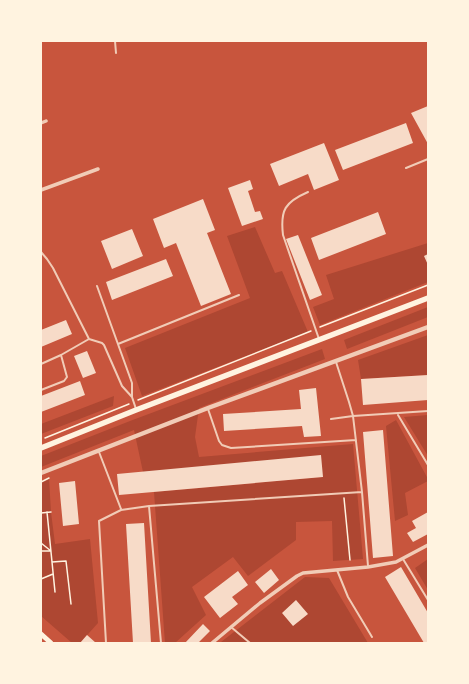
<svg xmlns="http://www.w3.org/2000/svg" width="469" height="684" font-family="Manrope,sans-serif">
	<rect width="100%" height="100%" fill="#c8553d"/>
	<path fill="#ae4732" d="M255,227L275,273L282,271L308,332L142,396L125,348L250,298L227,236Z
		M428,243V282L320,325L313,307L334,299L326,275Z
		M428,307V317L347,349L344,340Z
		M428,335V375L361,379L358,360Z
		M322,349L325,359L199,408L195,437L199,457L353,444L363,559L333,561L332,521L296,522V540L248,576L233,557L192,587L206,615L175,643H165L154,492L322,477L143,472L134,430L41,467V456L130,421Z
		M114,396L113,406L41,434V424Z
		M428,415V456L404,417Z
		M396,420L428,479V481L405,493L408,515L395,521L386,426Z
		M49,478L51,512L55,544L90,539L98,623L80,643H72L41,616V481Z
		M428,559V590L415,568Z
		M305,577L329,578L368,643L221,642Z"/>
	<path fill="#f7dbc8" d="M428,106V144L411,113Z
		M406,123L413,143L343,170L335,150Z
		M324,143L339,180L314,190L308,174L279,186L270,164Z
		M250,180L253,189L248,191L255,212L260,211L263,219L242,226L228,188Z
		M203,199L215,230L207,233L231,294L201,306L176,243L164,248L153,219Z
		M378,212L386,234L319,260L311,238Z
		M132,229L143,256L112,269L101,241Z
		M298,235L322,295L310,300L286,239Z
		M428,254V265L424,256Z
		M166,259L173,276L112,300L106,282Z
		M66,320L72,334L41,347V330Z
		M87,351L96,373L83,378L74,356Z
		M428,375V400L363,405L361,379Z
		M80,381L85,395L41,412V396Z
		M316,388L321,436L304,437L302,426L224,431L223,414L301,409L299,390Z
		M383,430L393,556L373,558L363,432Z
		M321,455L323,477L119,495L117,474Z
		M75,481L79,524L63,526L59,483Z
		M428,512V534L413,542L407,533L416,528L412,521Z
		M144,523L151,643H133L126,524Z
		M401,567L428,613V643H424L385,577Z
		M271,569L279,580L264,593L255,582Z
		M238,571L248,585L232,597L238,604L220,618L204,597Z
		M296,600L308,614L293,626L282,613Z
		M203,624L210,631L198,643H185Z
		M87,635L96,643H80Z"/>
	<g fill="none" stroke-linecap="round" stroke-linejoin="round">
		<path stroke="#fff3e0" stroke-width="1.5" d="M320,327L428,285
			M138,400L311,331
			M45,438L129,404
			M41,482L49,478
			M344,498L350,560
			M47,512L55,592
			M41,513L51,512
			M41,543L51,551H41
			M52,562L66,561L71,604
			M41,579L53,574"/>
		<path stroke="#f1ccb7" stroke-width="2" d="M115,41L116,53
			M406,168L428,159
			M308,192C285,202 280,210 283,235L319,339
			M41,252L47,259L53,268L89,339L102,343L104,345L122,386L132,397
			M97,286L132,383V397L136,409
			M118,344L239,295
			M61,355L89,339
			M336,362L349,402L353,416L362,492L368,566
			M41,364L61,355L67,377L64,381L41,390
			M208,409L219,441L222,445L231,448L356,440
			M398,415L428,465
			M331,419L353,416L428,411
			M99,452L121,509
			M149,506L161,643
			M403,559L428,600
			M337,570L348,597L372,637
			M231,627L250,643
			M106,643L99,521L121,510L149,506L362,492"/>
		<path stroke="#f1ccb7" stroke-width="3.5" d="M41,123L46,121
			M41,190L98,169
			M212,643L260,603L297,576L303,573L368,567L396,562L428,545"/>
		<path stroke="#f1ccb7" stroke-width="4.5" d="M41,473L208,408L428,327"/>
		<path stroke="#fff3e0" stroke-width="5" d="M41,634L51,643"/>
		<path stroke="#fff3e0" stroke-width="5.5" d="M41,448L136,410L428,298"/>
	</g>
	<rect width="469" height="684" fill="none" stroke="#fff3e0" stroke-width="84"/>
</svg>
